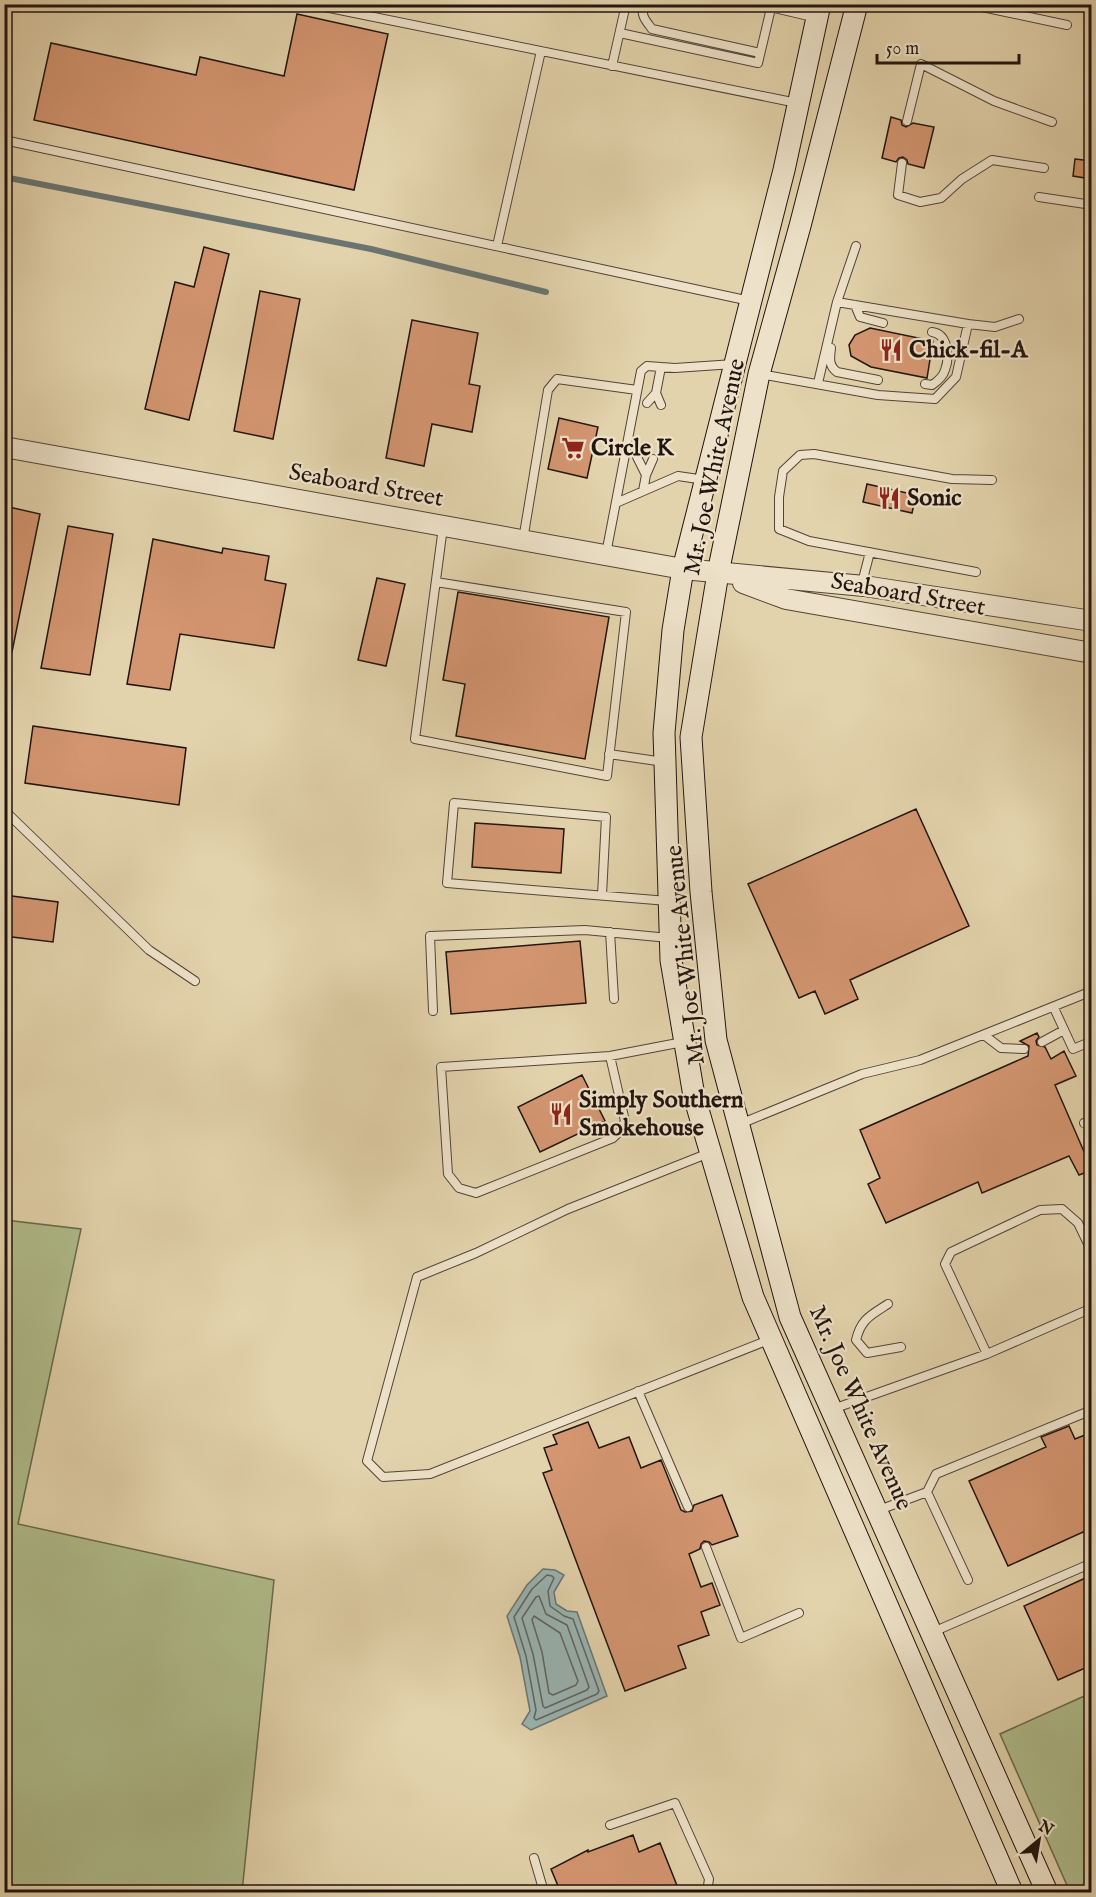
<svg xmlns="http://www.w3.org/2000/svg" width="1096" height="1897" font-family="'IM FELL English',serif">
	<rect width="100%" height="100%" fill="#e3d3ac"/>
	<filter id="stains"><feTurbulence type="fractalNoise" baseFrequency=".00333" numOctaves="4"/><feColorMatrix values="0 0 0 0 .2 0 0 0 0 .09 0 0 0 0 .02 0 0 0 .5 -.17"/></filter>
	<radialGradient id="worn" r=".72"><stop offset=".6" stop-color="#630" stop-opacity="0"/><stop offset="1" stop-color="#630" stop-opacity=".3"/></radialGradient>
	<path fill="#b0bd8c" stroke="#68694e" stroke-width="1.5" d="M5,1220L81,1229L18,1524L274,1580L242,1892H5Z
		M1091,1693V1892H1070L1000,1734Z"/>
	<path fill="#9ab5b4" stroke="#6a7572" stroke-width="1.5" d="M543,1569L555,1570L564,1575L554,1592L556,1604L567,1611L577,1612L607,1696L531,1730L522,1724L530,1711L520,1657L507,1616L527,1585Z"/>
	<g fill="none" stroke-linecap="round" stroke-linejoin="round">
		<path stroke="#5e6562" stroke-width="1.5" d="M547,1575L552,1576L554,1578L548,1591L550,1606L564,1616L573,1619L599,1691L597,1694L536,1720L534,1718L536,1710L526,1656L514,1617L532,1589Z
			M539,1596L546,1614L567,1625L589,1687L587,1690L545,1708L543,1706L533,1654L522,1618L536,1597Z
			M534,1616L560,1633L578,1681L576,1685L553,1695L549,1693L542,1652L532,1620Z"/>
		<path stroke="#6a7572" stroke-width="6" d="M4,177L371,249L546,292"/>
	</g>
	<path fill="#d49671" stroke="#211510" stroke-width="1.5" d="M297,14L388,34L354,190L34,120L51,43L196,75L200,57L284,76Z
		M891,117L901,120L902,125L906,127L913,123L934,127L924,168L908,164L907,160L903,157L899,158L896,162L882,158Z
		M1075,159L1092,161V179L1073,176Z
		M204,247L229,254L189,420L145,409L175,282L194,287Z
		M260,291L300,299L273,439L234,431Z
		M412,320L478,333L469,384L480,386L472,432L432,424L424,466L386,458Z
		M870,328L933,341L927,378L871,367L851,356L849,345L855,335Z
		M559,418L598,427L587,478L548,469Z
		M867,484L916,495L912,513L863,502Z
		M9,507L40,514L12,652H4V529Z
		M68,526L113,534L90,675L41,668Z
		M153,539L222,553L223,548L269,556L265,580L286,584L274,648L180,634L170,690L127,684Z
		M377,578L405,584L386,666L358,660Z
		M458,592L609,617L585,759L456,736L465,684L443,680Z
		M33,726L186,748L179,805L25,783Z
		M916,809L969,926L850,980L858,999L825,1014L815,991L799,998L748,884Z
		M475,823L564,829L561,873L472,867Z
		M4,895L58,902L53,942L4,936Z
		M580,941L586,1003L451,1014L446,952Z
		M1037,1033L1039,1037L1036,1041L1037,1045L1045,1047L1051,1059L1064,1051L1076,1076L1055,1085L1092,1170L1079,1175L1069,1156L982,1193L978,1182L886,1223L868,1184L880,1178L860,1130L1028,1056L1029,1046L1020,1041Z
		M582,1075L605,1121L540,1152L518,1107Z
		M588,1422L599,1448L629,1437L641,1468L661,1460L681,1510L685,1512L692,1511L694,1505L722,1495L738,1536L712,1545L709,1542L704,1541L701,1544L700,1549L689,1554L701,1587L712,1583L720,1605L701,1612L709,1635L678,1646L686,1668L625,1691L543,1473L552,1470L544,1448L557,1444L553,1435Z
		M1069,1426L1075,1439L1092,1432V1528L1008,1566L969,1481L1046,1447L1041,1437Z
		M1092,1575V1665L1058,1680L1024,1606Z
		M633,1835L639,1852L660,1843L680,1893H561L551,1869L588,1850V1852Z"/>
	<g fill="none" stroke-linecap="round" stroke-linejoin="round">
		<g stroke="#524437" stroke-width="10">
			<path id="service" d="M310,4L797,103
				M645,4C639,14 646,21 652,29L760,53
				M719,4L732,7L746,4
				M757,4L817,18
				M968,4L1067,25
				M620,33L758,63L771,8
				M612,66L626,4
				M907,121L921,64L994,101L1052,122
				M4,140L750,301
				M902,163L898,195L920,202L941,198L962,179L992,160L1044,168
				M1039,197L1092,205
				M497,246L541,51
				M837,302L968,324L995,327L1019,319
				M855,305L860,317L883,323
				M831,348C830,358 828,365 837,372L878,380
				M760,374L878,395L935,399L956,377L968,324
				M818,383L837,302L856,246
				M925,384L932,385C938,381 943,377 945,370C950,357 948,334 932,332
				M656,393L661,405
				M647,403L656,393L661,367
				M637,457L646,475
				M643,491L646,475L653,459
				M616,503L678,476L705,480
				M523,540L548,390L557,379L637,390
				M606,554L641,371L647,366L675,368L734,364
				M976,572L809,541L779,529V497L783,471L800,455L814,454L952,479L992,480
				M436,582L626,612L607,776L415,739L443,527
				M864,585L863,579L870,552
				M609,754L664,762
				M4,810L149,950L195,981
				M602,895L606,817L454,803L447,883L668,901
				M610,932L614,999
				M1054,1008L1073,1049L1092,1041
				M433,1011L430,936L585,930L669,938
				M984,1035L1001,1048L1024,1049
				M1042,1042L1064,1030
				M610,1056L625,1121L620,1131L613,1138L476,1193L459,1188L448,1174L441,1067L610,1056L683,1042
				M1084,1123L1092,1120
				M740,1124L862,1074L920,1060L1092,991
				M709,1153L568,1209L476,1253L417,1277L367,1461L383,1477L430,1474L771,1339
				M1090,1195L1092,1194
				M888,1304C871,1315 861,1319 856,1340L867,1353L901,1347
				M987,1354L945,1264L951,1252L1040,1210L1062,1209L1078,1223L1092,1252
				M638,1391L688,1507
				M833,1409L987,1354L1092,1308
				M927,1492L936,1474L1092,1410
				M879,1510L927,1492L968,1580
				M706,1547L741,1638L799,1613
				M933,1632L1092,1563
				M610,1825L675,1803L709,1879L707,1892
				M534,1858L544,1892"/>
		</g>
		<g stroke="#524437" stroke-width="22">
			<path id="tertiary" d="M4,447L683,569L864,586L1092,621
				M743,583L786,599L1092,653"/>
		</g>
		<g stroke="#211510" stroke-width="23">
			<path id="secondary" d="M820,4L784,170L683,569L673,630L664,733L665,763L671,960L694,1096L753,1297L1012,1892
				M857,4L800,226L759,374L718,573L691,737L701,892L716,1040L790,1317L1047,1892"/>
		</g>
		<use href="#service" stroke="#ede2c9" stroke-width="8"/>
		<use href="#tertiary" stroke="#ede2c9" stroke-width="20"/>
		<use href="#secondary" stroke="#ede2c9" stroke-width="21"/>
	</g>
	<defs>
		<g id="restaurant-bare" transform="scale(1.8)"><path d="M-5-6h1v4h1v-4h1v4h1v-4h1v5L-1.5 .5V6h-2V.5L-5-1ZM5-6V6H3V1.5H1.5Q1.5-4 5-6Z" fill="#8f2418" stroke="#ede2c9" stroke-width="2.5" paint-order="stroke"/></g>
		<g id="supermarket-bare" transform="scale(1.8)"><path d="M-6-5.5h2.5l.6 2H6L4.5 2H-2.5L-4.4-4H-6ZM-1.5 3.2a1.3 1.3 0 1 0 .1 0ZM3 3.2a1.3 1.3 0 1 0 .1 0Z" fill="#8f2418" stroke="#ede2c9" stroke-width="2.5" paint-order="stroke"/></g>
	</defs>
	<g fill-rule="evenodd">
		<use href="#restaurant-bare" x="891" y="350"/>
		<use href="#supermarket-bare" x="573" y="448"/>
		<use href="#restaurant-bare" x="889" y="498"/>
		<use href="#restaurant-bare" x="561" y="1114"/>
	</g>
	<g text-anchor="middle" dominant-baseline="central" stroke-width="4.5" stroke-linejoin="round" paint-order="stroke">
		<g font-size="24" font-weight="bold" fill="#211510" stroke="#ede2c9" text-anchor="start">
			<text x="909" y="350">Chick-fil-A</text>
			<text x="591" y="448">Circle K</text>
			<text x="907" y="498">Sonic</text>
			<text x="579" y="1100">Simply Southern<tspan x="579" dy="28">Smokehouse</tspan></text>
		</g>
		<g font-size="24" fill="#211510" stroke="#ede2c9">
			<text transform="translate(715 467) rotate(-78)">Mr. Joe White Avenue</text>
			<text transform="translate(366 486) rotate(10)">Seaboard Street</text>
			<text transform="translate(908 595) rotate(10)">Seaboard Street</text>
			<text transform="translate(686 955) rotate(-96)">Mr. Joe White Avenue</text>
			<text transform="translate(860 1408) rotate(66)">Mr. Joe White Avenue</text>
		</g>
	</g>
	<rect width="1096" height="1897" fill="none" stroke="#e3d3ac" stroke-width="24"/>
	<rect x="6" y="6" width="1084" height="1885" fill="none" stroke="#211510" stroke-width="3"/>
	<rect x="12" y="12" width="1072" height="1873" fill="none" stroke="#211510" stroke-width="1.5"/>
	<g transform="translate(1039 1840) rotate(30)" stroke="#ede2c9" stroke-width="4.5" paint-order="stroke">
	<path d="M0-4.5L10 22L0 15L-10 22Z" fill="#211510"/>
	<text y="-9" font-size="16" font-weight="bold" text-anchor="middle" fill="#211510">N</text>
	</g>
	<path d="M877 54v9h142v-9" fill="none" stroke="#211510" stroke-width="3"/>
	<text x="886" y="54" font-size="18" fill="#211510" stroke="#ede2c9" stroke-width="4.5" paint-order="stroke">50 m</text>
	<rect width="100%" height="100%" filter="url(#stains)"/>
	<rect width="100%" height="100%" fill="url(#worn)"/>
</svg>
